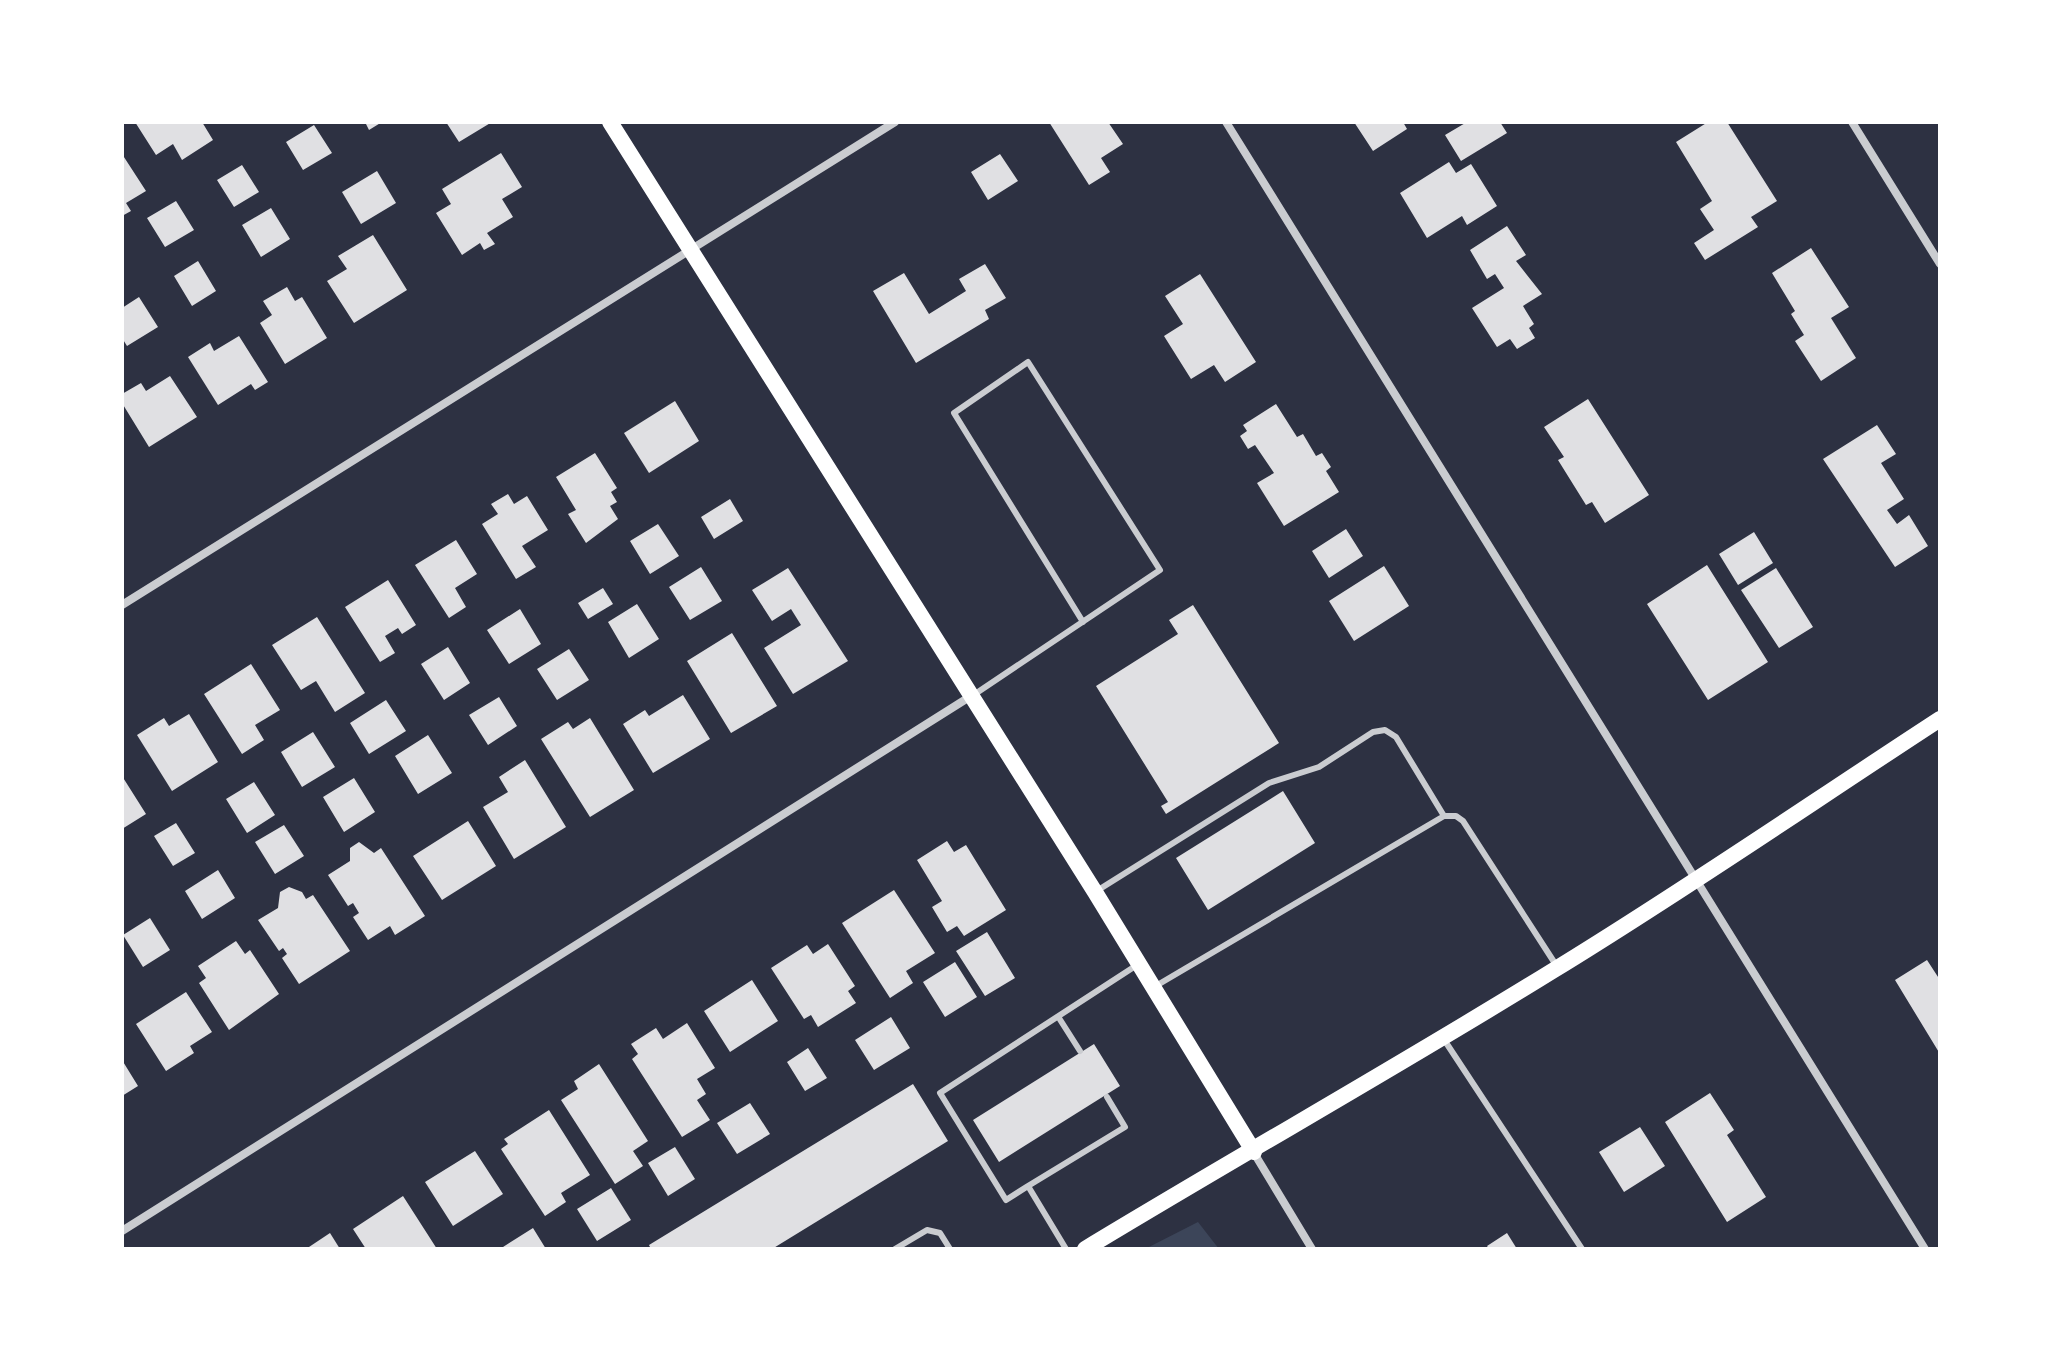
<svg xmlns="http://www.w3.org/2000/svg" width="2062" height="1371" font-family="'DejaVu Sans',sans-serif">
	<rect width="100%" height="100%" fill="#2d3142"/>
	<path fill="#3c4559" d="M1198,1222L1219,1249H1145Z"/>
	<path fill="#e0e0e3" d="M135,122H202L213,140L182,160L173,144L156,155Z
		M365,122H382L369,130Z
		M446,122H492L459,142Z
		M1049,122H1108L1123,144L1101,158L1110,172L1089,185Z
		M1354,122H1403L1407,129L1373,151Z
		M1467,122H1500L1507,133L1461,161L1445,135Z
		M1708,122H1727L1777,201L1751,217L1758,227L1705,260L1694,243L1714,230L1700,209L1712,201L1676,142Z
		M314,125L332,153L303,170L286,142Z
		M501,153L522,187L502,199L513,217L487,233L495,244L484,250L480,243L462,255L436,213L451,204L442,189Z
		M122,154L146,191L126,203L131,211L122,216Z
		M1000,154L1018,181L988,200L971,172Z
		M1449,162L1456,173L1471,164L1497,206L1467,225L1462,216L1427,238L1400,193Z
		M242,165L259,192L234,207L217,180Z
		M377,171L396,203L361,224L342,192Z
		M176,201L194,230L165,247L147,218Z
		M271,208L290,239L261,257L242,225Z
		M1507,226L1526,255L1516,261L1542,294L1523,306L1534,324L1529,328L1535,338L1517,349L1510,339L1497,347L1472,308L1504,288L1495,274L1487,279L1470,250Z
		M373,235L407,290L354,323L327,281L347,269L338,256Z
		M1811,248L1849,307L1831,318L1856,358L1821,381L1795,341L1804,335L1791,314L1795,311L1772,273Z
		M198,261L216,291L192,306L174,276Z
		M985,264L1006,298L985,310L989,319L916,363L873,291L904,273L929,314L966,291L959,279Z
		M1200,274L1256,362L1225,382L1214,365L1191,379L1164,336L1183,324L1165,296Z
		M287,287L295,301L302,297L327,338L285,364L260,323L272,315L263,301Z
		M139,297L158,327L127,346L122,338V308Z
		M239,336L268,382L255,390L251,384L218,405L188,357L210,343L214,351Z
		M170,376L197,417L149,447L122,403V394L141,383L146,391Z
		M1588,399L1649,495L1605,523L1592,502L1586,505L1558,460L1564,457L1544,427Z
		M675,401L699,441L649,473L624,433Z
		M1276,404L1297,437L1303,434L1316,456L1322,453L1331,467L1326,471L1339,492L1284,526L1257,483L1274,473L1255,445L1248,449L1240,436L1247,431L1243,425Z
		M1877,425L1896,454L1881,463L1904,499L1887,510L1897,524L1909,515L1928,546L1895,567L1823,459Z
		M595,453L617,488L611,492L617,502L610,506L618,519L586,543L568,514L576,510L556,477Z
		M508,494L514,504L527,496L548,530L522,546L536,567L516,579L482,524L498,514L491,504Z
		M730,499L743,521L714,539L701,517Z
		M658,524L679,556L650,574L630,541Z
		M1346,529L1363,556L1329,578L1312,551Z
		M1754,532L1773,563L1738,585L1719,554Z
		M456,540L477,574L455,588L466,607L449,618L415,565Z
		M1707,565L1768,662L1708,700L1647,604Z
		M1384,566L1409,606L1354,641L1329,601Z
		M701,567L722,601L690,620L669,587Z
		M788,568L848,661L793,694L764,648L801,625L791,609L772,621L752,590Z
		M1776,568L1813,627L1779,648L1741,590Z
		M388,580L416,625L402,634L398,628L385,636L395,653L380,662L345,607Z
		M603,588L613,604L588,619L578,603Z
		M637,604L659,639L629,658L608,622Z
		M1193,605L1279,743L1166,814L1161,806L1168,802L1096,686L1178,634L1169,620Z
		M520,609L541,644L509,664L487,630Z
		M317,617L365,693L335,712L316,681L301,690L272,645Z
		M732,633L777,706L731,733L687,661Z
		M448,647L470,683L444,700L421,664Z
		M569,649L589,680L557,700L537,669Z
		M251,664L280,710L255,725L264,740L242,754L204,694Z
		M683,695L710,739L653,773L623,724L645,710L649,716Z
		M499,697L517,726L488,745L469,715Z
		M386,700L406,731L369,754L350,723Z
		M189,714L218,762L172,791L137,735L164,718L169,726Z
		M590,718L634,790L590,817L541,739L568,722L573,729Z
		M313,732L335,767L302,787L281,752Z
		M428,735L452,773L418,794L395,756Z
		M525,760L566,827L514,859L483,807L508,792L499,777Z
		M122,776L146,814L122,829Z
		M354,778L375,812L344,832L323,797Z
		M254,782L275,815L247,833L226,799Z
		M1283,791L1315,843L1208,910L1176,858Z
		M468,821L496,866L442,900L413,856Z
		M176,823L195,853L173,866L154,836Z
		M284,825L304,856L275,874L255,842Z
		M947,841L954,852L966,845L1006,910L964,936L957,926L947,932L932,907L942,901L917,860Z
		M359,842L374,853L381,848L425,916L395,935L390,926L368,940L353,917L359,913L353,903L348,906L328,875L350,861V848Z
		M218,870L235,898L202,919L185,891Z
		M289,887L302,892L306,899L313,895L350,951L299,984L282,958L287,954L283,948L279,951L258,920L278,908L280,892Z
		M894,890L935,953L906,971L913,983L890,998L842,923Z
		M150,918L170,950L143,967L123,935Z
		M987,932L1015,978L985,996L956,951Z
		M236,941L245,954L250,950L279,994L229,1030L199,983L206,978L198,966Z
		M828,944L855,986L848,991L856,1003L818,1027L811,1015L804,1019L771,968L807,945L813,954Z
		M1927,960L1940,980V1054L1895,980Z
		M955,962L977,997L945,1017L923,982Z
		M752,980L778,1021L730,1052L704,1011Z
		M186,992L212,1032L190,1046L194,1053L166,1071L136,1024Z
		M891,1017L910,1048L874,1070L855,1040Z
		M687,1023L715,1068L697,1079L706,1094L697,1100L710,1120L682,1137L632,1059L638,1054L631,1044L656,1028L663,1039Z
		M1094,1044L1120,1086L999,1162L973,1120Z
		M808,1048L827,1078L805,1091L787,1062Z
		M122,1060L138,1086L122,1096Z
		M599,1064L648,1141L633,1151L643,1166L615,1184L561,1100L578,1089L574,1081Z
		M913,1084L948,1141L772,1249H651L649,1245Z
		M1710,1093L1734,1130L1727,1135L1766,1197L1727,1222L1665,1122Z
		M750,1103L770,1134L737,1154L717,1123Z
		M549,1110L590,1175L561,1193L566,1202L545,1216L501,1149L508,1144L504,1139Z
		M1640,1127L1665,1166L1624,1192L1599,1152Z
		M675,1147L695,1179L668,1196L648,1163Z
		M475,1151L503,1194L453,1226L425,1182Z
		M611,1188L631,1220L597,1241L577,1209Z
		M403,1196L437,1249H366L353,1229Z
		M533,1228L546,1249H505L503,1247Z
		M330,1233L340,1249H306Z
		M1507,1233L1517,1249H1489L1487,1246Z"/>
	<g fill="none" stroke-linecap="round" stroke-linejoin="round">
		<path stroke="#caccd0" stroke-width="6" d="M972,696L1160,570L1028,362L954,413L1083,622
			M1095,892L1269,783L1319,767L1373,732L1385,730L1396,737L1444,816
			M1154,987L1444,816H1456L1463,821L1556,965
			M1059,1018L1080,1051
			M1443,1038L1582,1249
			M1028,1186L1125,1127L1107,1097
			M895,1249L927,1230L940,1233L950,1249
			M1066,1249L1028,1186L1006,1200L940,1093L1137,965"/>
		<path stroke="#caccd0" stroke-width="8" d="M1226,122L1925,1249
			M1852,122L1940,264
			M122,605L895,122
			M1254,1153L1312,1249
			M122,1231L971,696"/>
		<path stroke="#fff" stroke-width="16" d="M610,122L1095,892L1254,1152
			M1085,1249C1240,1155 1399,1066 1554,970C1685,890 1811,803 1940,719"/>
	</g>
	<rect width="2062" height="1371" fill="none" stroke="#ffffff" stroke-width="248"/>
</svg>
